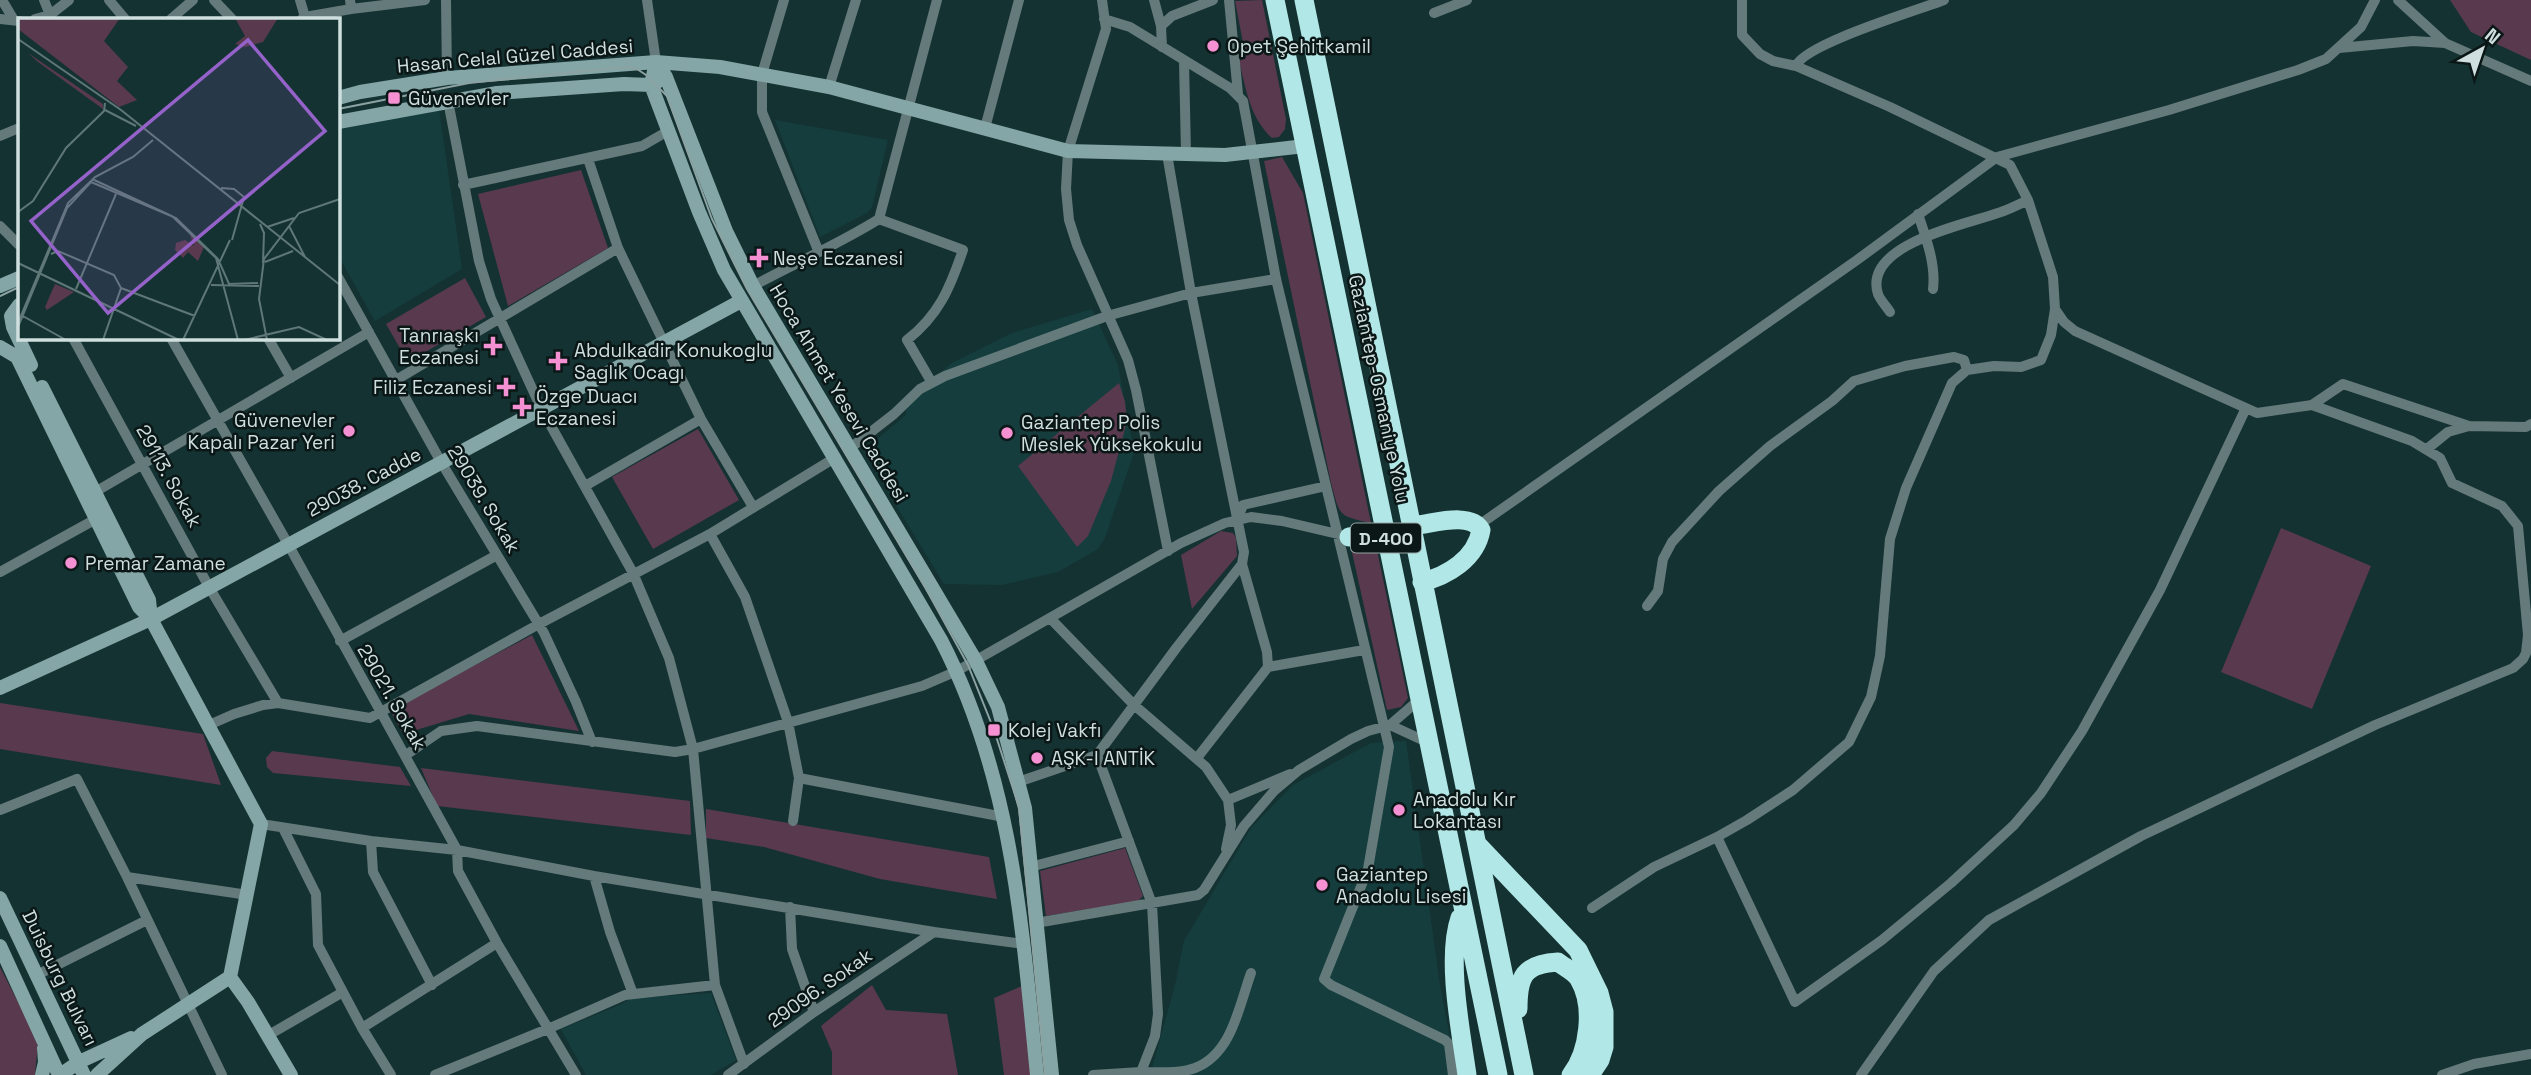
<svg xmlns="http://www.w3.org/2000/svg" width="2531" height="1075" font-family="'Space Grotesk',sans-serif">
	<rect width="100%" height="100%" fill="#153232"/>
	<path fill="#153d3d" d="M439,109L462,269L375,321L338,255V127Z
		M775,120L888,140L872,207L867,213L820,237Z
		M1092,309L1118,365L1134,452L1105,538L1098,549L1058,572L1002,585L944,584L863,451L906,415V401L952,363L1012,333Z
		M1406,741L1440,985L1457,1075H1150L1175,985L1184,941L1251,828L1293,785L1371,743Z
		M711,993L736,1060L711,1075H586L561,1029L622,1004L631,998Z"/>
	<path fill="#59394d" d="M1262,0L1286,119L1285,129L1279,137L1272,138C1250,118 1246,89 1239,61L1246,58L1235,1Z
		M2450,0H2531V60L2471,32Z
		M1282,157L1303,193L1371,523C1337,516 1340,515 1331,483L1264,161Z
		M581,170L608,248L508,306L478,194Z
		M465,278L486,317L408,362L386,324Z
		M1119,383L1125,402L1127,421L1111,481L1088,536L1077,547L1018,466Z
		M698,429L739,500L653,549L612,477Z
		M2281,528L2371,566L2312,709L2221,672Z
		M1221,531L1233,533L1236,538L1237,556L1192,609L1181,555Z
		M1375,541L1408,698L1401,707L1387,710L1352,552L1361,545Z
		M532,635L579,731L469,714L403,734L390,710Z
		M0,703L203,734L221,785L0,749Z
		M272,751L400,767L411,786L273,773L267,767L266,758Z
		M421,768L690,801L691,835L437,806Z
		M706,809L989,857L997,899L880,879L764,847L706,838Z
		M1125,848L1143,896L1138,901L1046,916L1040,871Z
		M0,967L38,1041L35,1075H0Z
		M872,985L886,1010L947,1014L958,1075H832V1052L821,1026Z
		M1022,986L1031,1075H1004L994,998Z"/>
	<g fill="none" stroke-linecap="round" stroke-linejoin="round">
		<path stroke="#657a7a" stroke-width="10" d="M2,0L14,20
			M44,0L50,15
			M109,0L125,19
			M214,0L232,19
			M300,0L305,17
			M446,0L447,78
			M647,0L656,62
			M784,0L762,74V112L818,250
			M1102,0L1106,29L1068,151L1066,189L1069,220L1077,245L1128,360L1136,390L1168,551
			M1154,0L1161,26L1162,47
			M1229,0L1238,94
			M2398,0L2445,43
			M351,9L425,0
			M1434,13L1467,0
			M0,19L19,21
			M35,19L50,15L69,0
			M171,19L193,0
			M302,19L305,17L351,9L350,0
			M1104,19L1130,27L1230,88L1243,101L1276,279L1389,747L1368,869L1324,979L1331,985L1445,1040L1449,1044L1453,1075
			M1161,26L1172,16L1213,0
			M2339,48L2413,41L2445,43L2531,81
			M1184,61L1186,154
			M1796,66C1804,44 1918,10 1944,0
			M829,87L856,0
			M448,101L479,261L491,299L541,408L633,573L669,658L693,749L715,985L744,1064
			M985,128L1019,0
			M0,136L19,128
			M588,159L618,248L701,419L753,507
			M463,185L642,146L668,131
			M1918,214C1926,238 1936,264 1933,289
			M879,219L963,250C950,288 939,315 907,340L932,383
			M0,226L19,245
			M338,277L441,462L544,633L576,702L592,742
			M753,286C795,263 839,244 879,219L937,0
			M1890,312C1887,307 1880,300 1878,294C1862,244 1968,224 1998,213C2008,210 2018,205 2028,200
			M73,338L209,587L278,703
			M171,338L288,544L457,850L458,871L497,943L576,1075
			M268,338L291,378
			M396,380L618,248
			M2312,405L2343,384L2469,426L2526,427L2531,424
			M849,449L894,414L920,389L945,376L1107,316L1191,293L1276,279
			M2427,449L2448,432L2469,426
			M585,486L701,419
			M95,492L369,332
			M1238,518L1243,505L1326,486
			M1479,525L1857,260L1997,157L2169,110L2298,70L2326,59L2361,27L2375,0
			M710,534L745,597L788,722L799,778L793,821
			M0,572L96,519
			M1647,606L1658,591L1663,559L1672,542L1719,491L1770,446L1832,401L1854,381L1905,366L1954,357L1964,360L1967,370
			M1050,618L1133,704L1206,767L1228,800L1231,825L1226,849
			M340,641L497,555
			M1268,667L1364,650
			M209,725L234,714L263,705L278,703L370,718L539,624L710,534L833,459
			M1390,725L1429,743
			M406,755L441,731L477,726L675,752L693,749L922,686L957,671L1181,543L1225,523L1251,517L1282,521L1342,535
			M1197,758L1268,667L1267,652L1242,564
			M799,778L1004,817
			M1018,782L1097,755L1177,647L1242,564L1244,552L1191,293L1167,154
			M1228,800L1290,774
			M0,810L77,779L127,877L222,1075
			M261,824L371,841L457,850L594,876L934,932L1024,944
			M283,828L316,894L318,945L362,1028L391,1075
			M1717,837L1795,1002L1882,940L1951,883L2014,825L2041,793L2082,731L2160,590L2246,408
			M371,841L373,872L432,985
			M1030,867L1129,841
			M594,876L610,932L633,994
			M127,877L248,895
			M790,907L792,949L814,1012
			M1592,908L1654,867L1717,837L1747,820L1793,790L1849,742L1871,697L1880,656L1890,539L1906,488L1952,383L1967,370L1994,366L2021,367L2041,360L2051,335L2055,309L2053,277L2028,200L2010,165L1890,107L1796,66L1773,61L1760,54L1742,35V0
			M1036,923L1198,895L1204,890L1244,826L1274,791L1299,770L1351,739L1368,731L1390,725L1420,699
			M37,975L147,920
			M362,1028L497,943
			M267,1036L343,992
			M1141,1072C1158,1072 1179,1074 1195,1068C1232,1054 1239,1006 1251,973
			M435,1075L550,1028L625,995L715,985
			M728,1075L814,1012L934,932
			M1093,1075L1141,1072L1155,1036L1158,1014L1152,904L1097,755
			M1861,1075L1934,971L1989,920L2141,836L2375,725L2513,668L2523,659L2526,653L2528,635L2518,526L2502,506L2452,483L2440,458L2412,441L2312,405L2257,413L2075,331L2064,322L2055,309
			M2442,1075L2474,1064L2531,1054"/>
		<path stroke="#84a6a6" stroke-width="14" d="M656,62L666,77L726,231L753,286L976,661L998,707L1025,808L1052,1075
			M656,62L651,85L699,212L724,270L941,640C1012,777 1022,925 1037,1075
			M338,98L360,92L447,78L656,62L720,67L829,87L1068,151L1225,155L1305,146
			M338,122L497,93L624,84L651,85L657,82
			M0,286L19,278
			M19,305L11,316L13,327L31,365
			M0,347L17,357L139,607L151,619L261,824L230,977L142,1034L97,1075
			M42,387L149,600L151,619
			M0,688L151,619L741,301
			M0,898L84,1075
			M0,946L59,1075
			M230,977L248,1002L291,1075
			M42,1075L45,1062L44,1048
			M60,1075L79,1062L131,1038"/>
		<path stroke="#b1e7e6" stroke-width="19" d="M1275,0L1498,1075
			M1304,0L1524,1075
			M1418,525C1435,523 1471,512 1481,530C1476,559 1447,576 1422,582
			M1349,537L1373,534
			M1478,845L1578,950L1599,993L1604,1012V1047L1600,1060L1590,1075
			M1460,918C1446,958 1461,1032 1467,1075
			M1518,1009C1518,977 1523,964 1558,962C1564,967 1575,972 1579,979C1595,1006 1589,1052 1571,1075"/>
		<path stroke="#8da2a2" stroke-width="2" d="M338,109L469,83L625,67L637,69L646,75L667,96L712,219L747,289L925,587L968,665L994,730L1019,807L1045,1075
			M0,296L19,287"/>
	</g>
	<g fill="#f591d2" stroke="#0b1717" stroke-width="2.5">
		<circle cx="1213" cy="46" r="7"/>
		<rect x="387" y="91" width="14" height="14" rx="3.5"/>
		<path d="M755.5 247.5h7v7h7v7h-7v7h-7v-7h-7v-7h7z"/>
		<path d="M489.5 335.5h7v7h7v7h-7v7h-7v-7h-7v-7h7z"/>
		<path d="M554.5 350.5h7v7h7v7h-7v7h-7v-7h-7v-7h7z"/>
		<path d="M502.5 376.5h7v7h7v7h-7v7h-7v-7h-7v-7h7z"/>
		<path d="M518.5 396.5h7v7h7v7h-7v7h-7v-7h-7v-7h7z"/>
		<circle cx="349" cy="431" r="7"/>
		<circle cx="1007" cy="433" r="7"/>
		<circle cx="71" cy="563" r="7"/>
		<rect x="987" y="723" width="14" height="14" rx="3.5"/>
		<circle cx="1037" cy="758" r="7"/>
		<circle cx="1399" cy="810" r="7"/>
		<circle cx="1322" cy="885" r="7"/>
	</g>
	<g text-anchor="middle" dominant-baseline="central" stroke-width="5" stroke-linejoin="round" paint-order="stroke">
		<rect fill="#0b1717" stroke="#94a3a3" stroke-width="2" x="1351" y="523.5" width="70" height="29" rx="5"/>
		<g font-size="18" font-weight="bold" fill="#cfdfdf">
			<text x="1386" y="538">D-400</text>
		</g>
		<g font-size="19" fill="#cfdfdf" stroke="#0b1717" text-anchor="start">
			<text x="1227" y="46">Opet Şehitkamil</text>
			<text x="408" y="98">Güvenevler</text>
			<text x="773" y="258">Neşe Eczanesi</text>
			<text x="479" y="335" text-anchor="end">Tanrıaşkı<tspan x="479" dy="22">Eczanesi</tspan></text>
			<text x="574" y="350">Abdulkadir Konukoglu<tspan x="574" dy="22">Saglık Ocagı</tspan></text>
			<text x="492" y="387" text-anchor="end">Filiz Eczanesi</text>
			<text x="536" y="396">Özge Duacı<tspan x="536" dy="22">Eczanesi</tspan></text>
			<text x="335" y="420" text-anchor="end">Güvenevler<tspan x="335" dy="22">Kapalı Pazar Yeri</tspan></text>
			<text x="1021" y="422">Gaziantep Polis<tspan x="1021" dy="22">Meslek Yüksekokulu</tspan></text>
			<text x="85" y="563">Premar Zamane</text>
			<text x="1008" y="730">Kolej Vakfı</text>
			<text x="1051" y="758">AŞK-I ANTİK</text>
			<text x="1413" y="799">Anadolu Kır<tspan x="1413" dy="22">Lokantası</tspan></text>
			<text x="1336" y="874">Gaziantep<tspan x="1336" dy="22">Anadolu Lisesi</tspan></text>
		</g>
		<g font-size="19" fill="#cfdfdf" stroke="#0b1717">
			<text transform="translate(515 56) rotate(-5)">Hasan Celal Güzel Caddesi</text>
			<text transform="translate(1379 389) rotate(78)">Gaziantep-Osmaniye Yolu</text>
			<text transform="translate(839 393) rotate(59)">Hoca Ahmet Yesevi Caddesi</text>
			<text transform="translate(169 476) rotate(61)">29113. Sokak</text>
			<text transform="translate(364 482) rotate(-28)">29038. Cadde</text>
			<text transform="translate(484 499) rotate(59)">29039. Sokak</text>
			<text transform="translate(392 697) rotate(60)">29021. Sokak</text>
			<text transform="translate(60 978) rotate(64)">Duisburg Bulvarı</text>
			<text transform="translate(820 988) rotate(-35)">29096. Sokak</text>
		</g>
	</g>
	<g transform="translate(18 18)">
		<rect width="322" height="322" fill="#153232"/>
		<path d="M0,0H102L86,23L110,49L99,63L119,82L101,89L0,11ZM217,0H260L245,24L227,29L217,26L227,18ZM10,35L85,86V91L20,44ZM171,214L186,229L180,243L170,234L165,240L157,232L158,225L167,222L176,228ZM37,266L56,274L29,292L27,289Z" fill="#59394d"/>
		<path fill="none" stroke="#5f7777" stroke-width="2" d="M0,21L103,92L322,267M87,92L118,108M74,161L154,198L198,240L220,322M203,170L216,171L226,179L214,222M0,194L15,183L48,130L86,93L87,85M242,206L246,215L245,245M271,208L287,239M249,209L276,200M33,236L40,233L96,257L103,270L85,322M247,244L275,233M0,245L161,322M193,267L241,268M103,270L177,298M58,271L98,176M3,297L48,322M0,305L50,185L77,159L115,139L135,122M0,309L49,190L73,164L158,200L200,241L211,266L240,265M165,322L212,222M226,322L281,309L309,322M249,322L241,281L246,241L281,195L322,181"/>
		<path fill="#9462c9" fill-opacity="0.15" stroke="#9462c9" stroke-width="3.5" d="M230,22L307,113L90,295L13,203Z"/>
		<rect width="322" height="322" fill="none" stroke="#cfdfdf" stroke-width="3.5"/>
	</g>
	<g transform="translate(2482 49) rotate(40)" stroke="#0b1717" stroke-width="5" paint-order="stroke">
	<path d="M0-5L12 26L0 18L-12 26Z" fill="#cfdfdf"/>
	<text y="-10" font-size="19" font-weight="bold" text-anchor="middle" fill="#cfdfdf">N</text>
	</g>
</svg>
